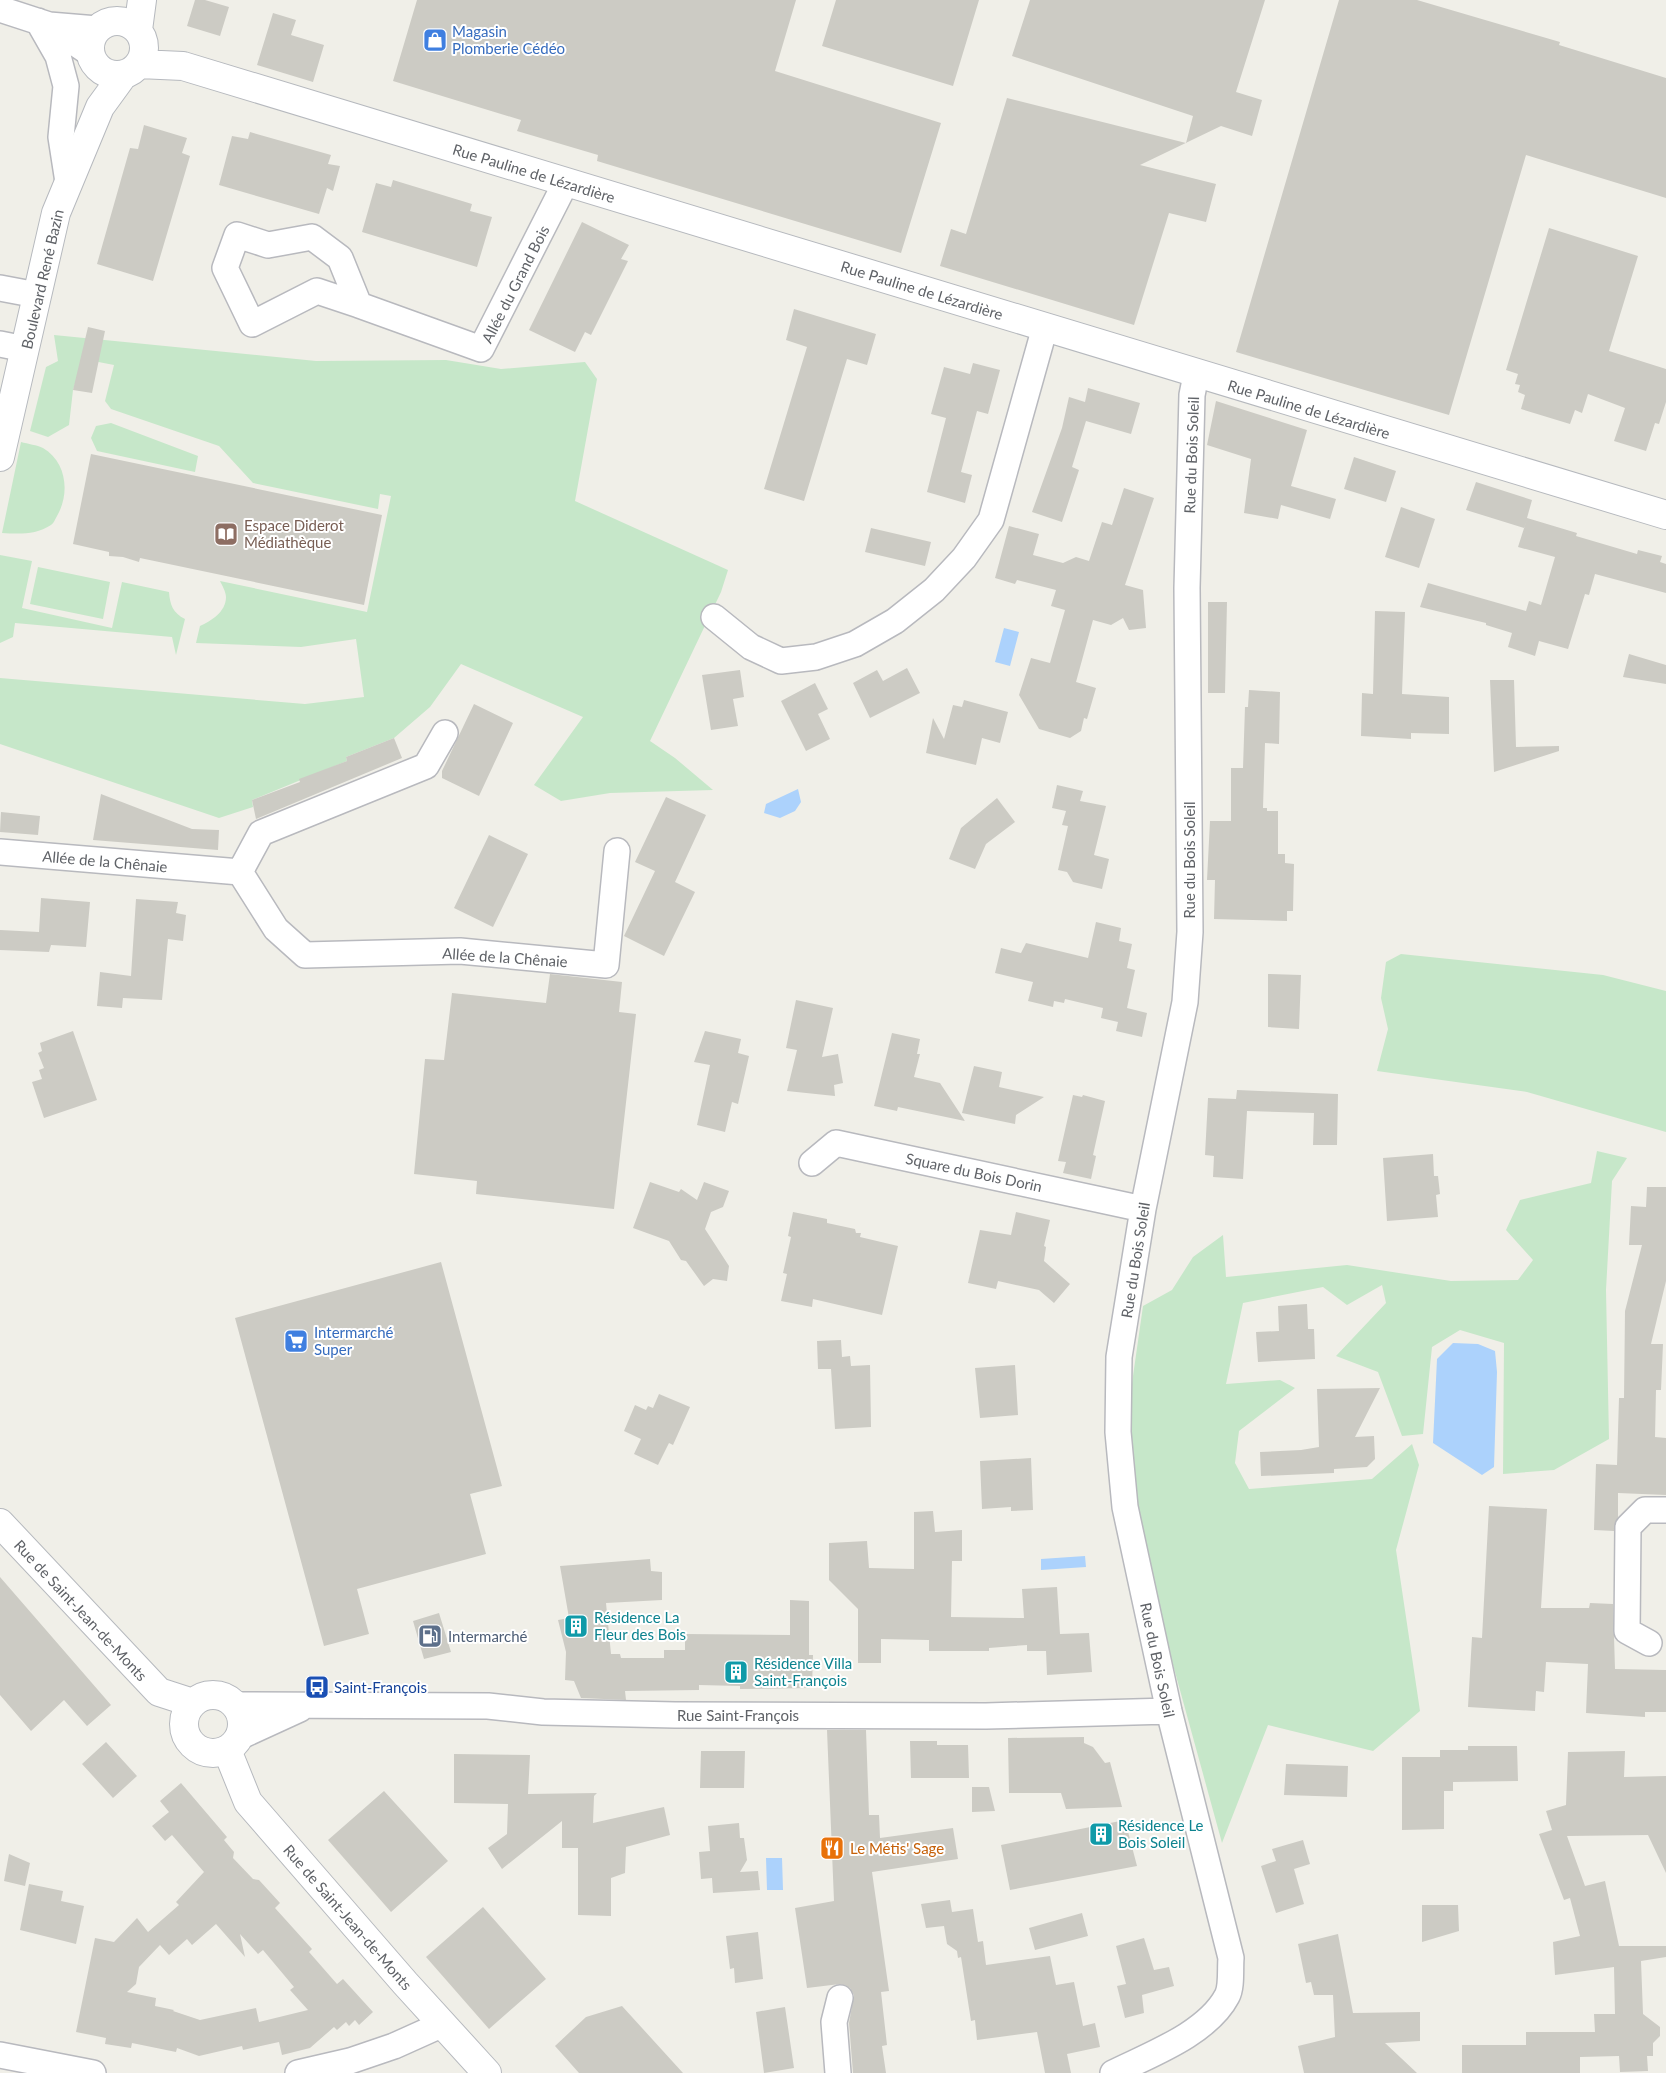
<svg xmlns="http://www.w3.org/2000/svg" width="1666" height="2073" font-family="Lato,sans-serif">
	<rect width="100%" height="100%" fill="#f0efe8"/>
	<path fill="#c6e7c9" d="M54,335L316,361L446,360L501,369L585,362L597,379L575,501L728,570L721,592L650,741L675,758L713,790L610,793L561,801L534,785L583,717L461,664L430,707L394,738L346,757L347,761L252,800L253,807L219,818L0,744V678L305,704L364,697L356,639L301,647L196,643L200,626C211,621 226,612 226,597C226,592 222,585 220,581L367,612L391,496L380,494L378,509L253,483L219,446L111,409L105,401L114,365L83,359L73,390L69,425L48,437L30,431L46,367L58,361Z
		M111,423L198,456L195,472L97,451L91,438L96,426Z
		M21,442C28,444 37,445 43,448C67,462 70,494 57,516C55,519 54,523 51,525C36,535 19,534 2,533Z
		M0,555L32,561L22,608L112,628L122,582L169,592C170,605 173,613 185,619L176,655L172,637L15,623L13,637L0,643Z
		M38,567L110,582L103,619L30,604Z
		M1401,954L1603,975L1666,991V1132L1527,1092L1377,1071L1388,1029L1381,998L1386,962Z
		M1597,1151L1627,1158L1612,1181L1606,1290L1609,1439L1554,1470L1503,1474L1504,1343L1460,1330L1432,1347L1423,1434L1402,1436L1378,1372L1336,1356L1386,1303L1382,1285L1347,1305L1323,1287L1243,1303L1226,1384L1280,1380L1295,1388L1239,1431L1235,1463L1249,1489L1372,1479L1412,1444L1419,1465L1396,1550L1420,1711L1373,1751L1268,1725L1222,1843L1161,1621L1133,1491L1131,1390L1143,1306L1172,1290L1193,1257L1223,1235L1226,1277L1347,1265L1451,1281L1518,1280L1533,1260L1506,1230L1520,1200L1591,1183Z"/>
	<path fill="#acd2fc" d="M1004,628L1019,632L1010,666L995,662Z
		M798,789L801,802L795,811L780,818L764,813L766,804Z
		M1453,1343L1478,1344L1495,1351L1497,1372L1494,1467L1482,1475L1433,1443L1437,1359Z
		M1085,1556L1086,1567L1041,1570V1559Z
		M766,1858H782L783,1890H767Z"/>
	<path fill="#cccbc4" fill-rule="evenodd" d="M195,0H205L229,7L220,36L187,26Z
		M417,0H796L775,71L941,123L901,253L597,161L598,155L517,131L521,120L393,81Z
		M836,0H979L953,86L822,46Z
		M1030,0H1265L1236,92L1262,100L1252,136L1221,126L1140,165L1216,184L1206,222L1169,213L1134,325L940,266L951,229L966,234L1007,98L1186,143L1193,116L1012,56Z
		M1339,0H1417L1560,42L1559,45L1666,78V198L1526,155L1449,415L1236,352Z
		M273,13L296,20L291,35L324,45L313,82L257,65Z
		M144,125L187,138L182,153L190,156L153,281L97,264L130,148L138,149Z
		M250,132L331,155L328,164L340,166L333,191L327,188L319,214L219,185L232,136L248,139Z
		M393,180L472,204L470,211L492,217L477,267L362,232L376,183L391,187Z
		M582,222L629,245L621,259L628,261L591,335L585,332L575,352L529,330Z
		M1549,228L1638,256L1609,351L1666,369V402L1659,424L1655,423L1646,451L1614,441L1625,408L1588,394L1582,413L1575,410L1570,424L1521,409L1525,395L1518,392L1520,385L1515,384L1518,374L1506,370Z
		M794,309L876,334L867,365L847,359L804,501L764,489L807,347L786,340Z
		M88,327L105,331L92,393L73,390Z
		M973,363L1000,370L988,414L977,411L961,472L972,475L965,503L927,492L946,418L931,414L944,367L970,374Z
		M1088,388L1140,403L1131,434L1086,421L1072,467L1079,470L1062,522L1032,512L1062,428L1069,397L1085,402Z
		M1216,401L1307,430L1291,486L1336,499L1330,519L1281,505L1278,519L1244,513L1251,459L1207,445Z
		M91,454L382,515L364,605L140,558L139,562L123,557L109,556V552L73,544Z
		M1354,457L1396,471L1386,502L1344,489Z
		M1476,482L1532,500L1527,518L1577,533L1576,536L1637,554L1638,550L1662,556L1660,562L1666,564V593L1595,574L1589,595L1585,594L1568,649L1539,641L1535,656L1508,647L1512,633L1486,625V623L1420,607L1428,583L1526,611L1529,601L1541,605L1555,557L1518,547L1527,519L1524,528L1466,510Z
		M1124,488L1154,498L1125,585L1143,590L1146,628L1129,630L1123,618L1111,625L1093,620L1076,682L1096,688L1087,719L1084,718L1081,731L1070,738L1039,729L1019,695L1031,658L1050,663L1065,610L1051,606L1056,590L1017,580L1015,584L995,578L1009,526L1039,534L1033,555L1063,563L1076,557L1089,561L1102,522L1112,525Z
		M1401,507L1435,519L1419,568L1385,557Z
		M871,528L931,542L925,566L865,552Z
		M1208,602H1227L1225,693H1208Z
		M1375,611L1405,612L1402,694L1449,697V734L1411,733V739L1361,736L1362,693L1373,694Z
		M1629,654L1666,665V684L1623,677Z
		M907,668L920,693L870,718L853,683L877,670L883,681Z
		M740,670L744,697L733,699L738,726L711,730L702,675Z
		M1490,680H1514L1516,747L1559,746V751L1494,772Z
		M815,683L828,709L818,714L830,739L806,751L781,701Z
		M1249,690L1280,692L1279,744L1265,743L1263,808H1267V811H1278V854H1285V863L1294,864L1293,911H1287V921L1214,919L1215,880H1207L1210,821H1231V768H1243L1245,707H1248Z
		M964,700L1008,712L1000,743L982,738L976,765L926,753L933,718L944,739L953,705L962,707Z
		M474,704L513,723L479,796L442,778V771Z
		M394,738L402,758L256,819L252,800L300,782L299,779L347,761L346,757Z
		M1057,785L1083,791L1080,801L1106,806L1094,855L1109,859L1102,889L1073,882L1067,872L1058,870L1068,826L1062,825L1066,811L1052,808Z
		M101,794L192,829L219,830L218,850L93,840Z
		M666,797L706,815L675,882L695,892L664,956L624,936L655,871L635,862Z
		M997,798L1015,822L986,844L975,869L949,859L961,828Z
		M1,812L40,816L38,835L0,832Z
		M489,835L528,854L493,927L454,908Z
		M41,898L90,902L86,947L51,945L49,952L0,950V930L39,932Z
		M136,899L178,902L176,913L186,915L183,941L168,939L162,1000L123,998L122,1008L97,1006L100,972L131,976Z
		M1096,922L1121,928L1119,941L1132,944L1127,968L1135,970L1127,1008L1147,1013L1142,1037L1116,1031L1118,1022L1101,1018L1103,1008L1065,999L1064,1003L1054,1001L1053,1007L1028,1001L1033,982L995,973L1001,948L1021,953L1026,943L1088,958Z
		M550,974L622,982L619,1012L636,1014L614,1209L476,1194L477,1181L414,1174L425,1059L444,1060L452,993L546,1003Z
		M1268,974L1301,975L1299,1029L1268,1027Z
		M796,1000L833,1008L822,1057L838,1054L843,1083L834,1085L835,1096L787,1091L797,1050L786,1048Z
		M73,1031L97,1100L44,1118L32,1082L42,1079L39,1070L44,1068L38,1053L42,1051L40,1043Z
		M705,1031L741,1039L738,1053L749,1056L738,1104L732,1102L725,1132L697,1125L710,1065L694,1062Z
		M892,1033L920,1039L917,1054H920L914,1077L940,1083L965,1121L898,1107L897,1111L874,1106Z
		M974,1066L1002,1072L999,1087L1044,1097L1016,1115L1015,1124L962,1113Z
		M1237,1090L1338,1094L1337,1145H1313L1314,1113L1247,1111L1243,1179L1213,1177L1214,1156L1205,1155L1208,1098L1236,1099Z
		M1073,1095L1082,1097L1083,1095L1105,1101L1093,1155L1096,1156L1091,1179L1063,1173L1066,1162L1058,1161Z
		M1433,1154L1434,1176H1438L1440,1194L1436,1195L1438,1217L1387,1221L1383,1158Z
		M650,1182L679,1192L681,1189L697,1200L704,1182L729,1191L723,1207L711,1212L705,1229L729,1266L727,1281L713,1279L704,1286L686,1261L681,1260L669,1241L633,1228Z
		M1647,1187H1666V1281L1651,1344H1663L1661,1390H1656L1655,1437L1666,1438V1495L1618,1493V1517L1614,1531L1594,1530L1596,1464L1617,1465L1619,1398H1624L1625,1311L1642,1245H1629L1631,1206L1646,1207Z
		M793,1212L827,1219V1223L855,1229L856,1233H861L860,1237L898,1246L882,1315L813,1299L812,1307L781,1301L787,1274L783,1273L791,1237L788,1236Z
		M1016,1212L1050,1220L1044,1246L1046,1247L1044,1261L1070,1284L1054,1303L1039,1290L998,1281L996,1289L968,1283L980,1230L1011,1235Z
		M441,1262L502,1486L470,1494L486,1554L357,1589L369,1634L324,1646L235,1318Z
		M1307,1304L1308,1329H1314L1315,1359L1258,1362L1256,1332L1279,1331L1278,1306Z
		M841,1340L842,1357L850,1356L851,1366L870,1365L871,1427L835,1429L831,1369H818L817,1341Z
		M1015,1365L1018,1415L980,1418L975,1368Z
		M1380,1388L1355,1437L1374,1436L1375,1459L1367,1467L1334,1469V1473L1261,1476L1260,1452L1301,1450L1319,1447L1317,1389Z
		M659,1394L690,1407L673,1445L669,1443L658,1465L634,1454L641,1439L624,1431L635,1405L646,1410L648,1406L653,1408Z
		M1031,1458L1033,1510L1011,1511V1507L982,1509L980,1461Z
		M1489,1506L1547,1509L1541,1608H1589L1590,1603L1613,1604L1615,1669L1666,1670V1712H1645V1717L1586,1713L1588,1664L1546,1662L1544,1692L1536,1691L1535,1711L1468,1707L1472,1637L1482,1638Z
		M933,1511L935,1532L962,1530V1561H952L951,1617L1024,1618L1022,1589L1057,1587L1060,1634L1089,1633L1092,1672L1047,1675L1046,1651H1027V1645L989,1648V1651H929V1640L881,1639V1663H858V1609L829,1580V1543L867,1541L869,1568L914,1569V1512Z
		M650,1559L651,1571L662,1572V1600L606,1603L611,1654H620L621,1658H664V1650H685V1634L790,1635V1600L809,1601V1655H813L812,1688L740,1689V1686L699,1685V1690L625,1691L626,1700L581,1698L574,1681L565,1680L566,1652L558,1620L569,1618L560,1566Z
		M0,1577L111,1705L87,1726L64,1700L31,1731L0,1695Z
		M439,1613L451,1652L424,1659L413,1621Z
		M827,1730H866L869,1815H879L880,1838L953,1828L958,1859L872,1872L889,1991L881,1992L887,2045L882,2046L886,2073H853L849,2023L854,1995L850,1988L840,1984L807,1988L795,1908L834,1901Z
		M1084,1737V1743L1093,1747L1105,1763L1110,1762L1122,1807L1066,1809L1061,1793H1009L1008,1738Z
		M910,1741H937V1745H968L969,1778H911Z
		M106,1742L137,1776L113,1798L82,1764Z
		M1468,1746H1517L1518,1781L1453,1782V1791H1444V1829L1402,1830V1757H1440V1750H1468Z
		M701,1751H745L744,1788H700Z
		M1625,1751L1624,1777L1666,1776V1873L1648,1835L1567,1836L1585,1886L1605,1881L1619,1946H1666V1957L1641,1961L1643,2014L1660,2027V2036L1653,2043V2056H1647L1648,2071L1620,2072L1619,2056L1580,2057V2073H1462V2045H1526V2032H1595L1594,2014H1615L1614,1967L1555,1975L1553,1942L1580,1936L1570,1898L1564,1900L1539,1834L1552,1830L1546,1811L1566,1805L1568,1752Z
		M454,1754L530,1755L528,1794L597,1793L594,1796L593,1823L664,1807L670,1835L626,1847L625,1873L611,1878V1916L578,1915V1848H562V1821L502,1869L488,1848L507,1834L508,1804L454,1803Z
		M1286,1764L1348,1766L1347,1797L1284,1795Z
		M181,1783L227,1837L224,1840L234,1852L233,1858L253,1879L259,1880L280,1903L275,1908L312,1949L309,1952L337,1984L343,1979L373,2012L359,2025L355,2020L349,2026L346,2022L337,2030L334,2027L310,2048L282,2055L279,2042L243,2050L242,2046L199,2056L177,2048L176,2052L132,2043L131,2048L105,2044L106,2038L76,2032L95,1938L114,1942L137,1918L148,1932L179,1905L176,1902L204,1872L172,1835L165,1841L152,1826L169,1812L160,1801ZM216,1924L245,1957L240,1934L258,1954L263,1950L294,1987L290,1990L308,2010L259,2022L256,2008L200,2020L173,2011L174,2010L155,2006L156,1998L127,1992L136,1984L139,1967L160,1945L169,1955L187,1939L192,1945Z
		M972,1787H989L995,1811L972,1812Z
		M384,1791L448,1861L391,1912L328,1840Z
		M1125,1820L1137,1866L1010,1890L1001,1845Z
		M739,1823L740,1838H744L747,1860L740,1872L758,1871L760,1890L713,1893L712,1878L701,1879L699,1852L710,1851L708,1826Z
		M1303,1840L1310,1864L1294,1869L1304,1904L1276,1913L1261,1866L1276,1861L1272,1849Z
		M9,1854L30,1863L25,1886L4,1881Z
		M29,1884L63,1891L61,1901L84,1906L76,1944L20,1930Z
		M950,1900L952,1912L973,1909L978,1942L983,1941L986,1965L1050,1956L1056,1985L1074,1982L1083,2026L1095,2023L1100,2047L1067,2054L1071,2073H1045L1037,2032L977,2040L975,2020L971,2021L961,1957L958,1958L957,1951L947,1944L944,1926L926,1928L921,1904Z
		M1422,1905H1458L1459,1931L1422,1942Z
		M483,1907L546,1979L489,2029L426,1957Z
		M1082,1913L1088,1936L1035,1950L1029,1928Z
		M758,1932L763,1979L735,1983L734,1968L730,1969L726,1936Z
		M1338,1934L1353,2013L1420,2012V2041L1385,2043L1417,2073H1304L1298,2046L1335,2037L1333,1995H1314L1311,1982L1306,1983L1298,1944Z
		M1144,1938L1154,1970L1169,1967L1174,1986L1142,1995L1144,2013L1125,2018L1117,1986L1126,1984L1116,1946Z
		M622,2006L683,2073H579L555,2046L586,2017Z
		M785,2007L794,2068L764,2073L756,2012Z"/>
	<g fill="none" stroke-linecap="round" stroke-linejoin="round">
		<g stroke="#b8b9be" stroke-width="28">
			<path id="minor" d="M0,9L49,25L97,29
				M38,21L58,56L66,86L61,137L68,182
				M51,27L91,54
				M0,288L37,295
				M359,305L317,291L252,324L225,268L237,235L268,245L312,237L340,258L359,305L481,349L566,182
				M0,344L25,349
				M714,617L751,647L781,661L816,657L855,644L895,621L934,590L964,558L991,520L1045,327
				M0,852L240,872L276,929L305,955L460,951L606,965L617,851
				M240,872L261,833L426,766L445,733
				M812,1163L836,1143L1143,1209
				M1649,1643L1627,1631L1628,1527L1645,1510H1666
				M235,1705L488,1706L543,1712L675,1715L986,1716L1169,1711
				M239,1737L300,1709
				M0,2055L93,2073
				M298,2073L350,2061L394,2046L443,2024
				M838,2073L834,2022L840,1998
				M1113,2073C1149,2055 1207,2034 1227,1996C1232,1987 1230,1969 1231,1958L1169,1711L1125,1507L1118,1432L1119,1357L1143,1209L1185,1002L1190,932L1187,588L1192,395L1196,375"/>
		</g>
		<g stroke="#b6b9be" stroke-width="30">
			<path id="secondary" d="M90 48a27 27 0 1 1 54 0a27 27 0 1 1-54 0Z
				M138,30L142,0
				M139,64L183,66C677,217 1171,368 1666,515
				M0,457L56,213L100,107L124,74
				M0,1523L159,1692L193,1703
				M184 1724a29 29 0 1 1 58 0a29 29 0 1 1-58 0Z
				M227,1750L248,1802L405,1983L487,2073"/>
		</g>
		<use href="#minor" stroke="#fff" stroke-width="25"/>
		<use href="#secondary" stroke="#fff" stroke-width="28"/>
	</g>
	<defs>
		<g id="shop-square" transform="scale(1.25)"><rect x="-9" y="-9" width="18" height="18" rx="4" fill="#3f7fe0" stroke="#fff"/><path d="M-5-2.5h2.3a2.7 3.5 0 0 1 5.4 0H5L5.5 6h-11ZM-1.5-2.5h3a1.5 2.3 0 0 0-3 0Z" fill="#fff"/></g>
		<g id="library-square" transform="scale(1.25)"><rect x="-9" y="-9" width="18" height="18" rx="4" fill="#8d6e63" stroke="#fff"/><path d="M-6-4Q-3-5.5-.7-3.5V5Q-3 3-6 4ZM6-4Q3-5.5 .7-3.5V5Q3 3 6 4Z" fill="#fff"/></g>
		<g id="supermarket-square" transform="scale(1.25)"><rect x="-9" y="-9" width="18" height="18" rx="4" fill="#3f7fe0" stroke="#fff"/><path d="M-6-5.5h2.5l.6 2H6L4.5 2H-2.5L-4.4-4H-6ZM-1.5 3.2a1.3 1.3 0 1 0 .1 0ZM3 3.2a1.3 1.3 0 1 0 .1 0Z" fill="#fff"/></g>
		<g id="building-square" transform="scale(1.25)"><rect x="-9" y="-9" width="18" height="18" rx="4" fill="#0f9aa8" stroke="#fff"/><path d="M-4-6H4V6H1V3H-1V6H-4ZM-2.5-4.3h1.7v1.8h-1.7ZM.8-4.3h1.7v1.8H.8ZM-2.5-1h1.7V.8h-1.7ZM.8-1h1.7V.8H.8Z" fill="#fff"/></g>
		<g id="fuel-square" transform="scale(1.25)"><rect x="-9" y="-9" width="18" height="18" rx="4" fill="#5c6f8a" stroke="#fff"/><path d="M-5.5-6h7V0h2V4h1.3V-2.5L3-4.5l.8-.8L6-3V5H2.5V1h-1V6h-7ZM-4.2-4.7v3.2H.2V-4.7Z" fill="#fff"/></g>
		<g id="bus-square" transform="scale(1.25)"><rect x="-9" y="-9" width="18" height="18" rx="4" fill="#1a4fb4" stroke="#fff"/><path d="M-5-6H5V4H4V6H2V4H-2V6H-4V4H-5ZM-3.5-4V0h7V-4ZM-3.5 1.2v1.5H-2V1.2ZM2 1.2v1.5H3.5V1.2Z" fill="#fff"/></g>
		<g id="restaurant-square" transform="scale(1.25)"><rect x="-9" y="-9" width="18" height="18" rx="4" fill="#e8710a" stroke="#fff"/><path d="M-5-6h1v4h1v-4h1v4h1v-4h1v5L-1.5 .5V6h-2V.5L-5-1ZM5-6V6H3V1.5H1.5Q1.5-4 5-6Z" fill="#fff"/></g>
	</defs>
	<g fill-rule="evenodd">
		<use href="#shop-square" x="435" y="40"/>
		<use href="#library-square" x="226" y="534"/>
		<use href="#supermarket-square" x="296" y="1341"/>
		<use href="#building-square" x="576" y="1626"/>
		<use href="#fuel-square" x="430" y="1636"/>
		<use href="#building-square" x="736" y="1672"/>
		<use href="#bus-square" x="317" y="1687"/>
		<use href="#building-square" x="1101" y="1834"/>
		<use href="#restaurant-square" x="832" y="1848"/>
	</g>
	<g text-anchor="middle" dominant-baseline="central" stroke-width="4" stroke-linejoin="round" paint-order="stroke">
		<g font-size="15" fill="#366cbe" stroke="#fff" text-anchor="start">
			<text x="452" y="31">Magasin<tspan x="452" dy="17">Plomberie Cédéo</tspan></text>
			<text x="314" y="1332">Intermarché<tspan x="314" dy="17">Super</tspan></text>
		</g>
		<g font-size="15" fill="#5f6267" stroke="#fff">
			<text transform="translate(534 173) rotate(17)">Rue Pauline de Lézardière</text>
			<text transform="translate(42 279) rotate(-77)">Boulevard René Bazin</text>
			<text transform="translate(515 284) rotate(-63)">Allée du Grand Bois</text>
			<text transform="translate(922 290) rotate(17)">Rue Pauline de Lézardière</text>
			<text transform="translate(1309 409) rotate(17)">Rue Pauline de Lézardière</text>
			<text transform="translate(1191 455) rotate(-88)">Rue du Bois Soleil</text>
			<text transform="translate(1189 860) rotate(-90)">Rue du Bois Soleil</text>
			<text transform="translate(105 861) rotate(5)">Allée de la Chênaie</text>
			<text transform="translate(505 957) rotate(4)">Allée de la Chênaie</text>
			<text transform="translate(974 1172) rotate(12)">Square du Bois Dorin</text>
			<text transform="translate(1135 1260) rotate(-81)">Rue du Bois Soleil</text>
			<text transform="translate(81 1610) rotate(47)">Rue de Saint-Jean-de-Monts</text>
			<text transform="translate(1158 1660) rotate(78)">Rue du Bois Soleil</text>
			<text x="738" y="1715">Rue Saint-François</text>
			<text transform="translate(348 1917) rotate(49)">Rue de Saint-Jean-de-Monts</text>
		</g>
		<g font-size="15" fill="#785e54" stroke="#fff" text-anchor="start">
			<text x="244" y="525">Espace Diderot<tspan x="244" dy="17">Médiathèque</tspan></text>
		</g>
		<g font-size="15" fill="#0d838f" stroke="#fff" text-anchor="start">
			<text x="594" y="1617">Résidence La<tspan x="594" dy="17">Fleur des Bois</tspan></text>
			<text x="754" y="1663">Résidence Villa<tspan x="754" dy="17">Saint-François</tspan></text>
			<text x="1118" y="1825">Résidence Le<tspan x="1118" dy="17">Bois Soleil</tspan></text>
		</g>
		<g font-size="15" fill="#4e5e75" stroke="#fff" text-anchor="start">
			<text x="448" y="1636">Intermarché</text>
		</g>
		<g font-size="15" fill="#164399" stroke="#fff" text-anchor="start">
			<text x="334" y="1687">Saint-François</text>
		</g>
		<g font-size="15" fill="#c56008" stroke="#fff" text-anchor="start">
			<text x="850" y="1848">Le Métis' Sage</text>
		</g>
	</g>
</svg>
